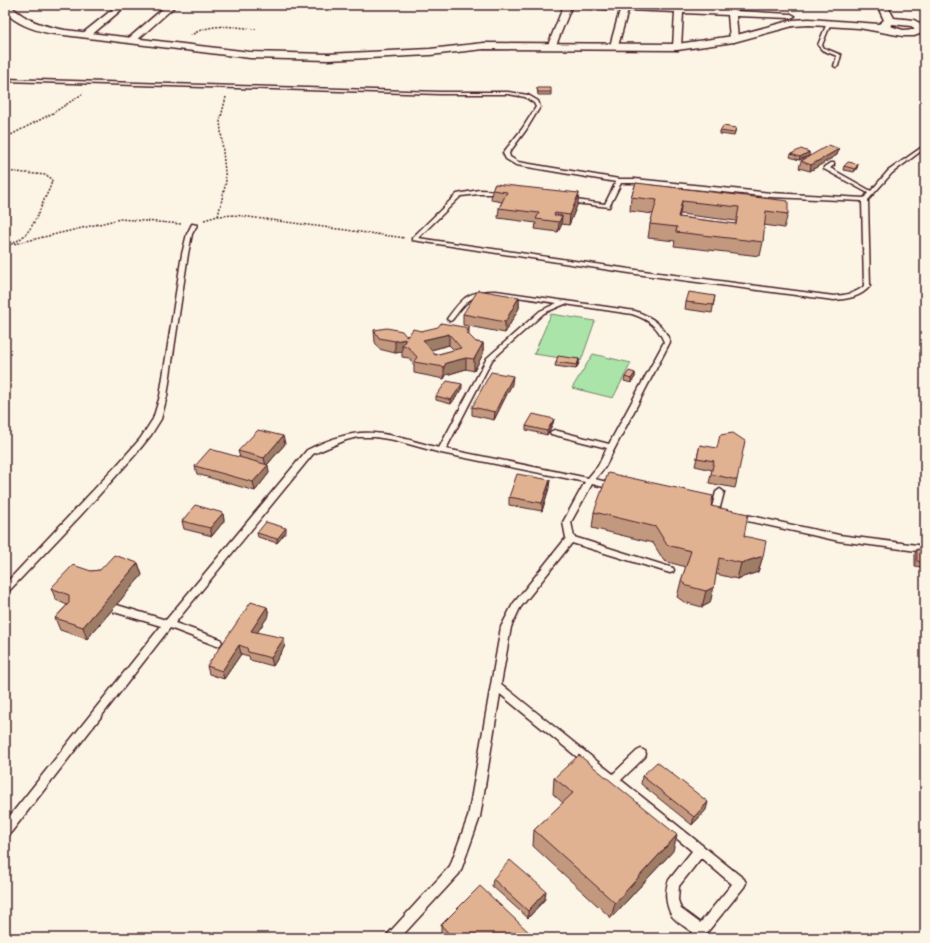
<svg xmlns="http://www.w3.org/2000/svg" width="930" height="943" font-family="Sriracha,sans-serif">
	<rect width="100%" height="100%" fill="#fcf5e5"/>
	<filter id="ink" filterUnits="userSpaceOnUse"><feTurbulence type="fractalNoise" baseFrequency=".025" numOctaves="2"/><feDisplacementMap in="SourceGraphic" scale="8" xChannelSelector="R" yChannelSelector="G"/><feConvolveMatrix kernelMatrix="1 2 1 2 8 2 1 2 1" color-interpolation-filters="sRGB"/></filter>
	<g filter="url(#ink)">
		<path fill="#aae4a8" stroke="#7a826a" d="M551,314L595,321L581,361L534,354Z
			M593,354L631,363L613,398L572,388Z"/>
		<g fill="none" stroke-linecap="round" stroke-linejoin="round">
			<g stroke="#4a1f2b" stroke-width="3">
				<path id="lane" d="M829,22L831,23L822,45L824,48L841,55L838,66L836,67L834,66L837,56L822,50L818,45L827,23Z
					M5,79L440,92H508L528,95L538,101L540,107L526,130L509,153L510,157L518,162L619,179H635L771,193L864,198L868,193L824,169V167L830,163H834V165L830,168L871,191L888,171L925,145V148L892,173L868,200L870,286C861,297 848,299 834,300L636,274L412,240V238L457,194L479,190L503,191L506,193L505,194H479L461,196L418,238L636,270L834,296C845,295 855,294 864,286L862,201L771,197L635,183H621L609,207L566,202L565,201L568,199L605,204L616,182L516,165L506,159L503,153L522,129L536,107L534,103L525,97L508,94H440L5,81Z
					M192,224L197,225L192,234L188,254L167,396L161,419L151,435L135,455L81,515L8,592L5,593V584L118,464L140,439L153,419L160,396L182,254L187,234Z
					M496,291L635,311C652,317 664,325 670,342L605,467L595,479L618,485L619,487L615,490L592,484L571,522L574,537L673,568L674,570L673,572L670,573L572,543L520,608L511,627L501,684L613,774L637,751L641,749L645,751L646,754L645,757L621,780L744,879L746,883L744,887L705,935L703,938H689L692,932C686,927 676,922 672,916C666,906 664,891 669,880L692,851L500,694L480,817L461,870L459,874L400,938H386L388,934L450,866L468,817L501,627L513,604L566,538L563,522L585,482L441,453L394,440L375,437H358L346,440L313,454L175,623L220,639L222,642L220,645L217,646L170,628L9,835L5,836V822L161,626L114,612L112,609L114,606L117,605L166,620L307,450C363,422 382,433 439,448L487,358L540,311L557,303C538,301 486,289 471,299C463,304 458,313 452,320L450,321L447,319C463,297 468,291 496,291ZM565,304L632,314C647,319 658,326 664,342L609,444L554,430L550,432L551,434L607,448L598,466L588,478L446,449L492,360L544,313ZM701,858L732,884L700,923L681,909L678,900L679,886Z
					M720,489L724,492L719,511L715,514L711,511L716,492Z
					M737,513L839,535L925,546V552L839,541L734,518L733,516L734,514Z"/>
			</g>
			<g stroke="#4a1f2b" stroke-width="3">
				<path id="street" d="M118,5H127L89,37H83V33Z
					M564,5H572L556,45L555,47H549L548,45Z
					M572,5H629L675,8V5H683V8L728,10L727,5H735V11L791,14L795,16L791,18L736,16L738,39L734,42L730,39L728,15L683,13L681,47L677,50L673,47L675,12L628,10L618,46L614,49L610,46L620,10L576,7Z
					M166,6L173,8L135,42H129V38Z"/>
			</g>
			<g stroke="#4a1f2b" stroke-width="3">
				<path id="secondary" d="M5,5H10C26,21 43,26 65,30L250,52L328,54L430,49L484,43L677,44L733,36L793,20L809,19L879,24L884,20L877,5H887L894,18L914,20L925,26V32L914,36H903L859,28L809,25L793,26L734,42L677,50L484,49L430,55L328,60L250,58L48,33C31,29 17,24 5,12ZM892,24L911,26L916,29L903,30L890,26Z
					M919,5H925V10L921,9Z"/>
			</g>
			<path stroke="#4a1f2b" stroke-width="1.5" stroke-dasharray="2 1.5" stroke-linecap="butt" d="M190,36C210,22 233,27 256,29
				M5,138L53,113L84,93
				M5,171L46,175L52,179C51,189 45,196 42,205C33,225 29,237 7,246
				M218,216L226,182L220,121L226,97
				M204,220L218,216L234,215L405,238
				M14,244L120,219L182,224"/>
			<path stroke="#4a1f2b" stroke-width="2" stroke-dasharray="3.5 2.5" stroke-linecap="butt" d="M5,247L10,245"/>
			<use href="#lane" fill="#fcf5e5" fill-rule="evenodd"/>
			<use href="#street" fill="#fcf5e5" fill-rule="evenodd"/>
			<use href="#secondary" fill="#fcf5e5" fill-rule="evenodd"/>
		</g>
		<path fill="#c2997e" stroke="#4a1f2b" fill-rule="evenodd" d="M537,88L551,92V95H538Z
			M736,128L734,136L720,134V131Z
			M839,149L837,155L810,171L799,168L801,161Z
			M809,152V156L799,160L790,157L791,154Z
			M858,164L857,168L854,172L843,170L844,166Z
			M636,183L788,214L784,228L764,225L763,242L760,256L674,246L675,241L648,238L650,224L653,214L630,211L631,197ZM680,214L736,221V224L679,217Z
			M495,184L578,203L569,225L561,224V226L558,232L535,229L536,223L498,218L499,208L502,202L491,200L492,190Z
			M715,296L712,313L685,309L686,302Z
			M519,297V308L505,333L463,325V314Z
			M374,330L408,336L421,331L469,335L476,342L483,343V354L474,371L466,369L446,375L444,379L414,373V365L409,358L402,357V352L395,353L379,349L375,342ZM449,345L454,350L435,355L431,350Z
			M579,359V363L576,369L555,366L556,362Z
			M635,373V377L631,383L624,381L625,377Z
			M512,384L494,420L472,415V407Z
			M462,388L451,404L436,400V396Z
			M554,419L553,423L547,435L526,430V426Z
			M283,436L285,444L267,465L269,473L255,491L197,474L195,466L240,457L238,451Z
			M700,445L737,480L735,488L709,483L712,470L695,466Z
			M549,488L542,511L509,505V497Z
			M711,506L744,536L763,556L758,572L737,579L716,574L710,603L702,607L684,602L677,597L681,581L686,567L664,561L653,543L592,528L594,512Z
			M223,513L224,521L212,536L184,529L182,521Z
			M286,532L277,543L258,537L257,533Z
			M917,549L925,551V568L915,566V553Z
			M138,563L142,575L87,639L60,630L55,618L67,605L56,600L51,588L91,571L100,570Z
			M267,607L269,615L257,632L285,646L273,666L250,660L249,656L241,654L224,679L209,674L207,666Z
			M642,776L706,810L692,825L641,784Z
			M554,778L673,851L611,918L533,846L534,830L563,803L553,794Z
			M493,879L545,899L528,918L492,886Z
			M441,925L535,938H443L441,936Z"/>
		<path fill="#9e7d66" stroke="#4a1f2b" d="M839,149L837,155L810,171L811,165Z
			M809,152V156L799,160L800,157Z
			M858,164L857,168L854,172L855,169Z
			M579,193L578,203L569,225L570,215Z
			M682,201L680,214L677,227L678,217Z
			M562,216L561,226L558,232L559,222Z
			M519,297V308L505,333V322Z
			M469,328V339L466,332Z
			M449,334V345L424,352L423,340Z
			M406,339L402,346V352L395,353V341Z
			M483,343V354L474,371V359Z
			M466,358V369L446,375L444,379V367L446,363Z
			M579,359V363L576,369L577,365Z
			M635,373V377L631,383V379Z
			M513,376L512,384L494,420L495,412Z
			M462,384V388L451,404V400Z
			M554,419L553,423L547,435V431Z
			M283,436L285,444L266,466L264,458Z
			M268,465L269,473L255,491L253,482Z
			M550,480L549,488L542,511V503Z
			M223,513L224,521L212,536L210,528Z
			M286,528V532L277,543V539Z
			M763,556L758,572L737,579L741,563Z
			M138,563L142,575L87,639L83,627Z
			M714,587L710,603L702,607L706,591Z
			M267,607L269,615L253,639L251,631Z
			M284,638L285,646L273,666L271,658Z
			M239,645L241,654L224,679L222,671Z
			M708,802L706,810L692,825L694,817Z
			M677,835L673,851L611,918L615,903Z
			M546,891L545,899L528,918V911Z"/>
		<path fill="#e1b292" stroke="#4a1f2b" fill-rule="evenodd" d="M537,88H551V92H538Z
			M723,126L736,128L734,133L720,131Z
			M829,145L839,149L811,165L801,161Z
			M801,149L809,152L800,157L791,154Z
			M848,162L858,164L855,169L844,166Z
			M636,183L788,201V214L766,211L763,242L676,232L677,227L650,224L657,200L631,197ZM682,201L739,207L736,224L678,217Z
			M495,184L579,193L570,215L555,213L554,215L562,216L559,222L536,219L539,213L499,208L507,192L492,190Z
			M478,290L519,297L505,322L463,314Z
			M689,292L715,296L713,305L686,302Z
			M441,323L469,328L466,332L476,342L483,343L474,359L466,358L446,363L444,367L414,362L417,357L408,347L402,346L406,339L395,341L379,338L374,330L387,328L402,331L405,335L408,336L413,329L421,331L438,327ZM449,334L461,348L435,355L423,340Z
			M558,356L579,359L577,365L556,362Z
			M629,371L635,373L631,379L625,377Z
			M491,372L513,376L495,412L472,407Z
			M447,381L462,384L451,400L436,396Z
			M533,414L554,419L547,431L526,426Z
			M258,430L283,436L264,458L238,451Z
			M733,433L745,441L737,480L711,474L714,461L697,458L700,445L717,448L720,435Z
			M210,449L268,465L253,482L195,466Z
			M608,473L713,496L711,506L748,514L744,536L766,541L763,556L741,563L719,558L714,587L706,591L687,586L681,581L691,551L667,545L656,527L594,512Z
			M517,474L550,480L542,503L509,497Z
			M195,505L223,513L210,528L182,521Z
			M266,522L286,528L277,539L257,533Z
			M917,549L925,551V563L917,561Z
			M114,555L138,563L83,627L55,618L69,603V595L51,588L73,565L91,571L100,570Z
			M251,602L267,607L251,631L284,638L271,658L248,652L247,648L239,645L222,671L207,666Z
			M579,755L677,835L615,903L534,830L573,793L554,778Z
			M657,762L708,802L694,817L642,776Z
			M510,860L546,891L528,911L493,879Z
			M480,886L535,938H453L441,925Z"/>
	</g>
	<rect width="930" height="943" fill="none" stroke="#fcf5e5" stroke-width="20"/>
	<rect x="10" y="10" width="910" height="923" fill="none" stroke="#4a1f2b" stroke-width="1.5" filter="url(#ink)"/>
</svg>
